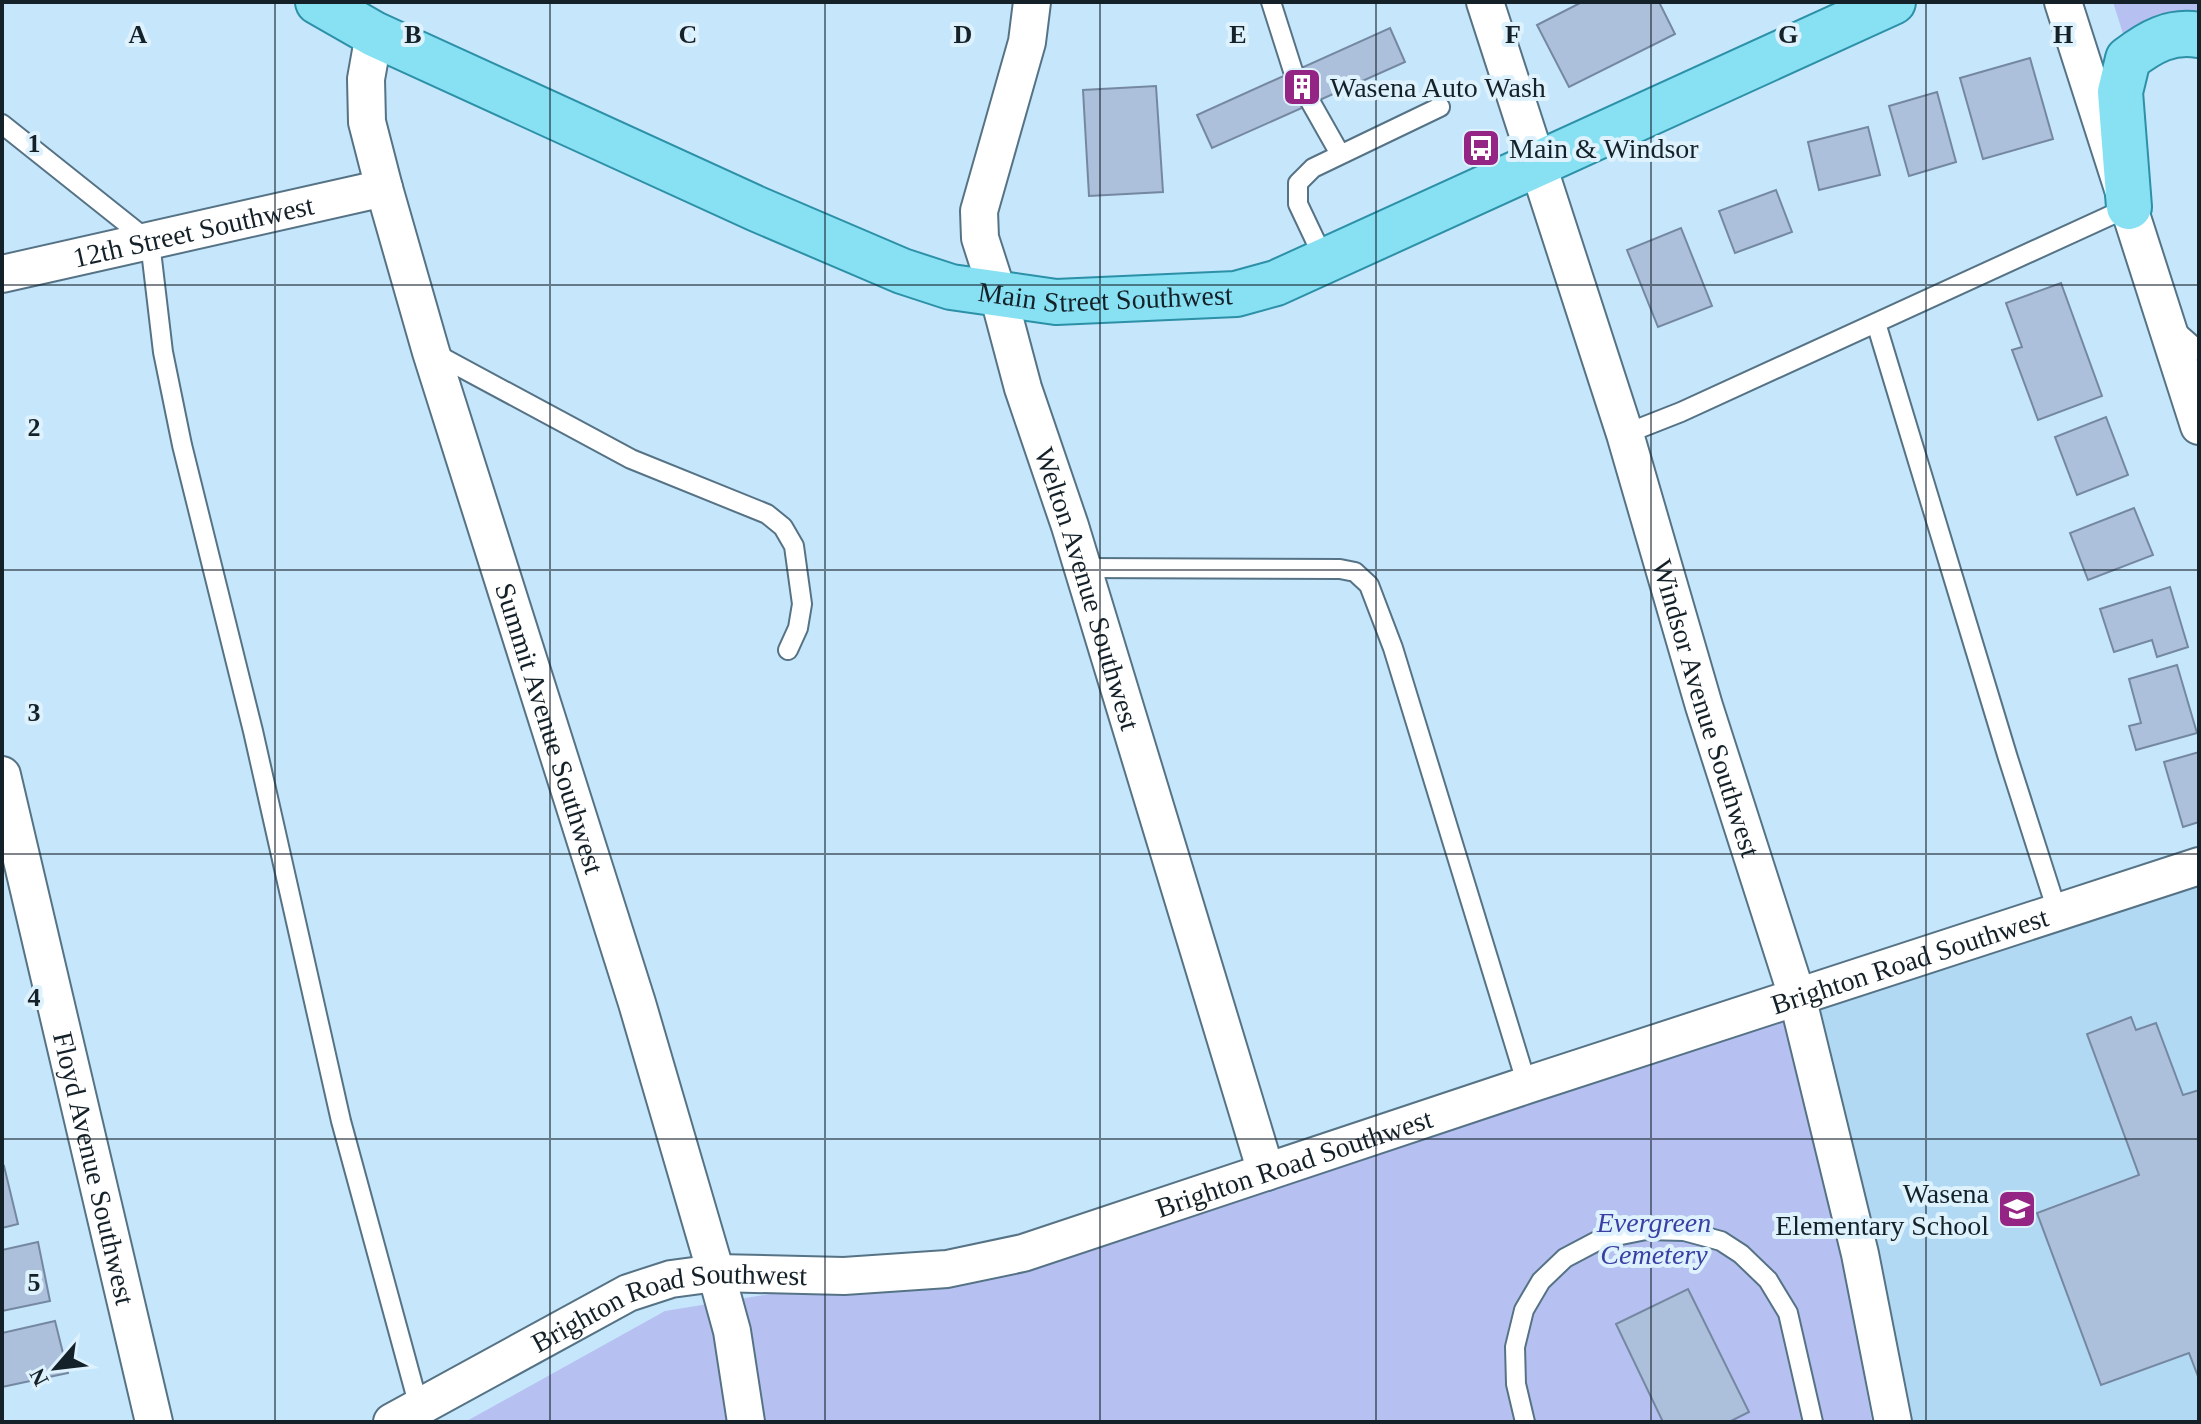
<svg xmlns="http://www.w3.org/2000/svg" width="2201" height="1424" font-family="Georgia,serif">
	<rect width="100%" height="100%" fill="#c5e6fb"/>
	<path fill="#b2d9f3" d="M2199,867V1422H1872L1797,996Z"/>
	<path fill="#b6c0f1" d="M2113,2H2199V21L2125,40Z
		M1797,996L1872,1422H465L665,1311L1023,1253Z"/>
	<path fill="#acc0dc" stroke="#7588a2" stroke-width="2" d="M1582,2H1659L1675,34L1569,87L1537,25Z
		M1390,28L1405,62L1212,148L1197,115Z
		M2030,58L2053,139L1983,159L1960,78Z
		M1156,86L1163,192L1089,196L1083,90Z
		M1937,92L1956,162L1909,176L1889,106Z
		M1868,127L1880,175L1819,190L1808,142Z
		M1776,190L1792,232L1735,253L1719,211Z
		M1681,228L1712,306L1658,327L1627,250Z
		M2061,283L2102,396L2038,420L2012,350L2022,347L2006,303Z
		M2106,417L2128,475L2077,495L2055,437Z
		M2134,508L2153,555L2088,580L2070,533Z
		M2170,587L2188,647L2157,657L2152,640L2114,652L2100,609Z
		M2177,665L2197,733L2136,750L2129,726L2141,723L2129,679Z
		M2199,752V822L2183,827L2164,762Z
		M2131,1017L2136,1030L2156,1023L2183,1095L2199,1090V1379L2189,1353L2101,1385L2037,1213L2139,1175L2087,1034Z
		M4,1166L18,1224L2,1228V1167Z
		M38,1242L50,1301L2,1311V1250Z
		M1688,1289L1749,1412L1729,1422H1663L1616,1324Z
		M55,1321L68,1373L2,1387V1333Z"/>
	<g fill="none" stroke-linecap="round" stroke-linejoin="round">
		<g stroke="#567386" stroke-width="22">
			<path id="lane" d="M1271,2L1293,71L1340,154
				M2,124L150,242L163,352L182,445L253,731L341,1121L419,1407
				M1325,261L1298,204V183L1313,168L1440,107
				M1876,323L2008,758L2057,911
				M2174,329L2199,351
				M434,353L631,459L767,514L783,527L794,546L802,604L798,628L788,650
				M1625,434L1681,412L2129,207
				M1083,568L1340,569L1355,572L1369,585L1393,648L1527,1085
				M1525,1422L1516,1384L1515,1347L1524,1310L1541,1281L1565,1258L1601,1239L1646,1230L1684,1231L1721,1241L1741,1254L1768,1280L1788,1313L1813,1422"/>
		</g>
		<g stroke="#567386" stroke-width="40">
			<g id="street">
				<path id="s1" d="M1032,2L1027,42L979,211L980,238L998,294L1023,388L1070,526L1266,1172"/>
				<path id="s2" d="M1485,2L1625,434L1704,706L1797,996L1860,1254L1893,1422"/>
				<path d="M2063,2L2199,426"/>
				<path id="s3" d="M374,34L366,79L367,122L384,188L431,352L637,1003L716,1273L732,1331L746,1422"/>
				<path id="s4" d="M2,274L384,188"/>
				<path id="s5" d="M2,775L154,1422"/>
				<path id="s6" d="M392,1422L628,1293L671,1279L716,1273L844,1276L947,1269L1023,1253L1527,1085L2199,866"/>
			</g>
		</g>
		<g stroke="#2c90a7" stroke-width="48">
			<g id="primary">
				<path id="s7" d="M318,2L374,34L757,209L902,271L951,287L1056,302L1236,294L1276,283L1893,2"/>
				<path d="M2129,207L2120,92L2128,59C2150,42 2171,30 2199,35"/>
			</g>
		</g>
		<use href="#lane" stroke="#fff" stroke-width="18"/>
		<use href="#street" stroke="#fff" stroke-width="36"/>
		<use href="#primary" stroke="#88e0f3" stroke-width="44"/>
	</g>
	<path fill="none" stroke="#152129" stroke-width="2" stroke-opacity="0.55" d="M275,2V1422M550,2V1422M825,2V1422M1100,2V1422M1376,2V1422M1651,2V1422M1926,2V1422M2,285H2199M2,570H2199M2,854H2199M2,1139H2199"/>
	<defs>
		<g id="building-square" transform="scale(2)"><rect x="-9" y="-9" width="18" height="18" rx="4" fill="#952584" stroke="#def2fe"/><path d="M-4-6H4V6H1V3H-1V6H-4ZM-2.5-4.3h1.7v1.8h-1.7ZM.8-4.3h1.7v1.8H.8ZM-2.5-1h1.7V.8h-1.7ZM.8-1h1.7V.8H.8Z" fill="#fff"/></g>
		<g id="bus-square" transform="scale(2)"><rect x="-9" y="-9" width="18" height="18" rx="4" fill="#952584" stroke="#def2fe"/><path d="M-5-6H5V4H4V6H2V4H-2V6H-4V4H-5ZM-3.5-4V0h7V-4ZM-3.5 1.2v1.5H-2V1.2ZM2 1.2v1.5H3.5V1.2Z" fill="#fff"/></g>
		<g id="school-square" transform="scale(2)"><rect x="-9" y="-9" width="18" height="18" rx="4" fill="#952584" stroke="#def2fe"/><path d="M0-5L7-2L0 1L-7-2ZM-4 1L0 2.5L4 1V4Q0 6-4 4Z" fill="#fff"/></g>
	</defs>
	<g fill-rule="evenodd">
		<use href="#building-square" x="1302" y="87"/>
		<use href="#bus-square" x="1481" y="148"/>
		<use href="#school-square" x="2017" y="1209"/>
	</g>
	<g text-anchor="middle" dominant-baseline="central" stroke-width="8" stroke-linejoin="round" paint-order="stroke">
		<g font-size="28" fill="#152129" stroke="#def2fe" text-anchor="start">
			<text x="1330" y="87">Wasena Auto Wash</text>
			<text x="1509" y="148">Main &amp; Windsor</text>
			<text x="1989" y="1193" text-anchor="end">Wasena<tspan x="1989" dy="32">Elementary School</tspan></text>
		</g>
		<g font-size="28" fill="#152129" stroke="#def2fe">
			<text stroke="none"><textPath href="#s4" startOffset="196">12th Street Southwest</textPath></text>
			<text stroke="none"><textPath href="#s7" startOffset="850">Main Street Southwest</textPath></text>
			<text stroke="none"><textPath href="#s1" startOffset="610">Welton Avenue Southwest</textPath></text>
			<text stroke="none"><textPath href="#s2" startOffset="740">Windsor Avenue Southwest</textPath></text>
			<text stroke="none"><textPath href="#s3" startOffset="722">Summit Avenue Southwest</textPath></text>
			<text stroke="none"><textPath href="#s6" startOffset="1602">Brighton Road Southwest</textPath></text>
			<text stroke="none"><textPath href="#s6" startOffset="954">Brighton Road Southwest</textPath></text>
			<text stroke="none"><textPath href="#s5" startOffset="404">Floyd Avenue Southwest</textPath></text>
			<text stroke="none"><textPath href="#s6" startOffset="306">Brighton Road Southwest</textPath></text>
		</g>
		<g font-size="28" font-style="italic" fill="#3a3fa3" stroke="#def2fe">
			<text x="1654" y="1222">Evergreen<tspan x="1654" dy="32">Cemetery</tspan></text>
		</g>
	</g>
	<g font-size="26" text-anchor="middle" font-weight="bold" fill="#152129" stroke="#def2fe" stroke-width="8" stroke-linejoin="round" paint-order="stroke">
		<text x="138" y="43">A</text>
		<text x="413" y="43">B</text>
		<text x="688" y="43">C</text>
		<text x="963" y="43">D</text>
		<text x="1238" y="43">E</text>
		<text x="1513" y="43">F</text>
		<text x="1788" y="43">G</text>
		<text x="2063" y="43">H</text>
		<text x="34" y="152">1</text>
		<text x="34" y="436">2</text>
		<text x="34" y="721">3</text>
		<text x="34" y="1006">4</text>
		<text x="34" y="1291">5</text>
	</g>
	<rect width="2201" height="1424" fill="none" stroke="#152129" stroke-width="8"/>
	<g transform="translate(56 1368) rotate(242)" stroke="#def2fe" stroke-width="6" paint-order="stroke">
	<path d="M0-6L14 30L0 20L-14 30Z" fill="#152129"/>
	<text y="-12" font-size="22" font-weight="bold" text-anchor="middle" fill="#152129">N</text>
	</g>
</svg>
